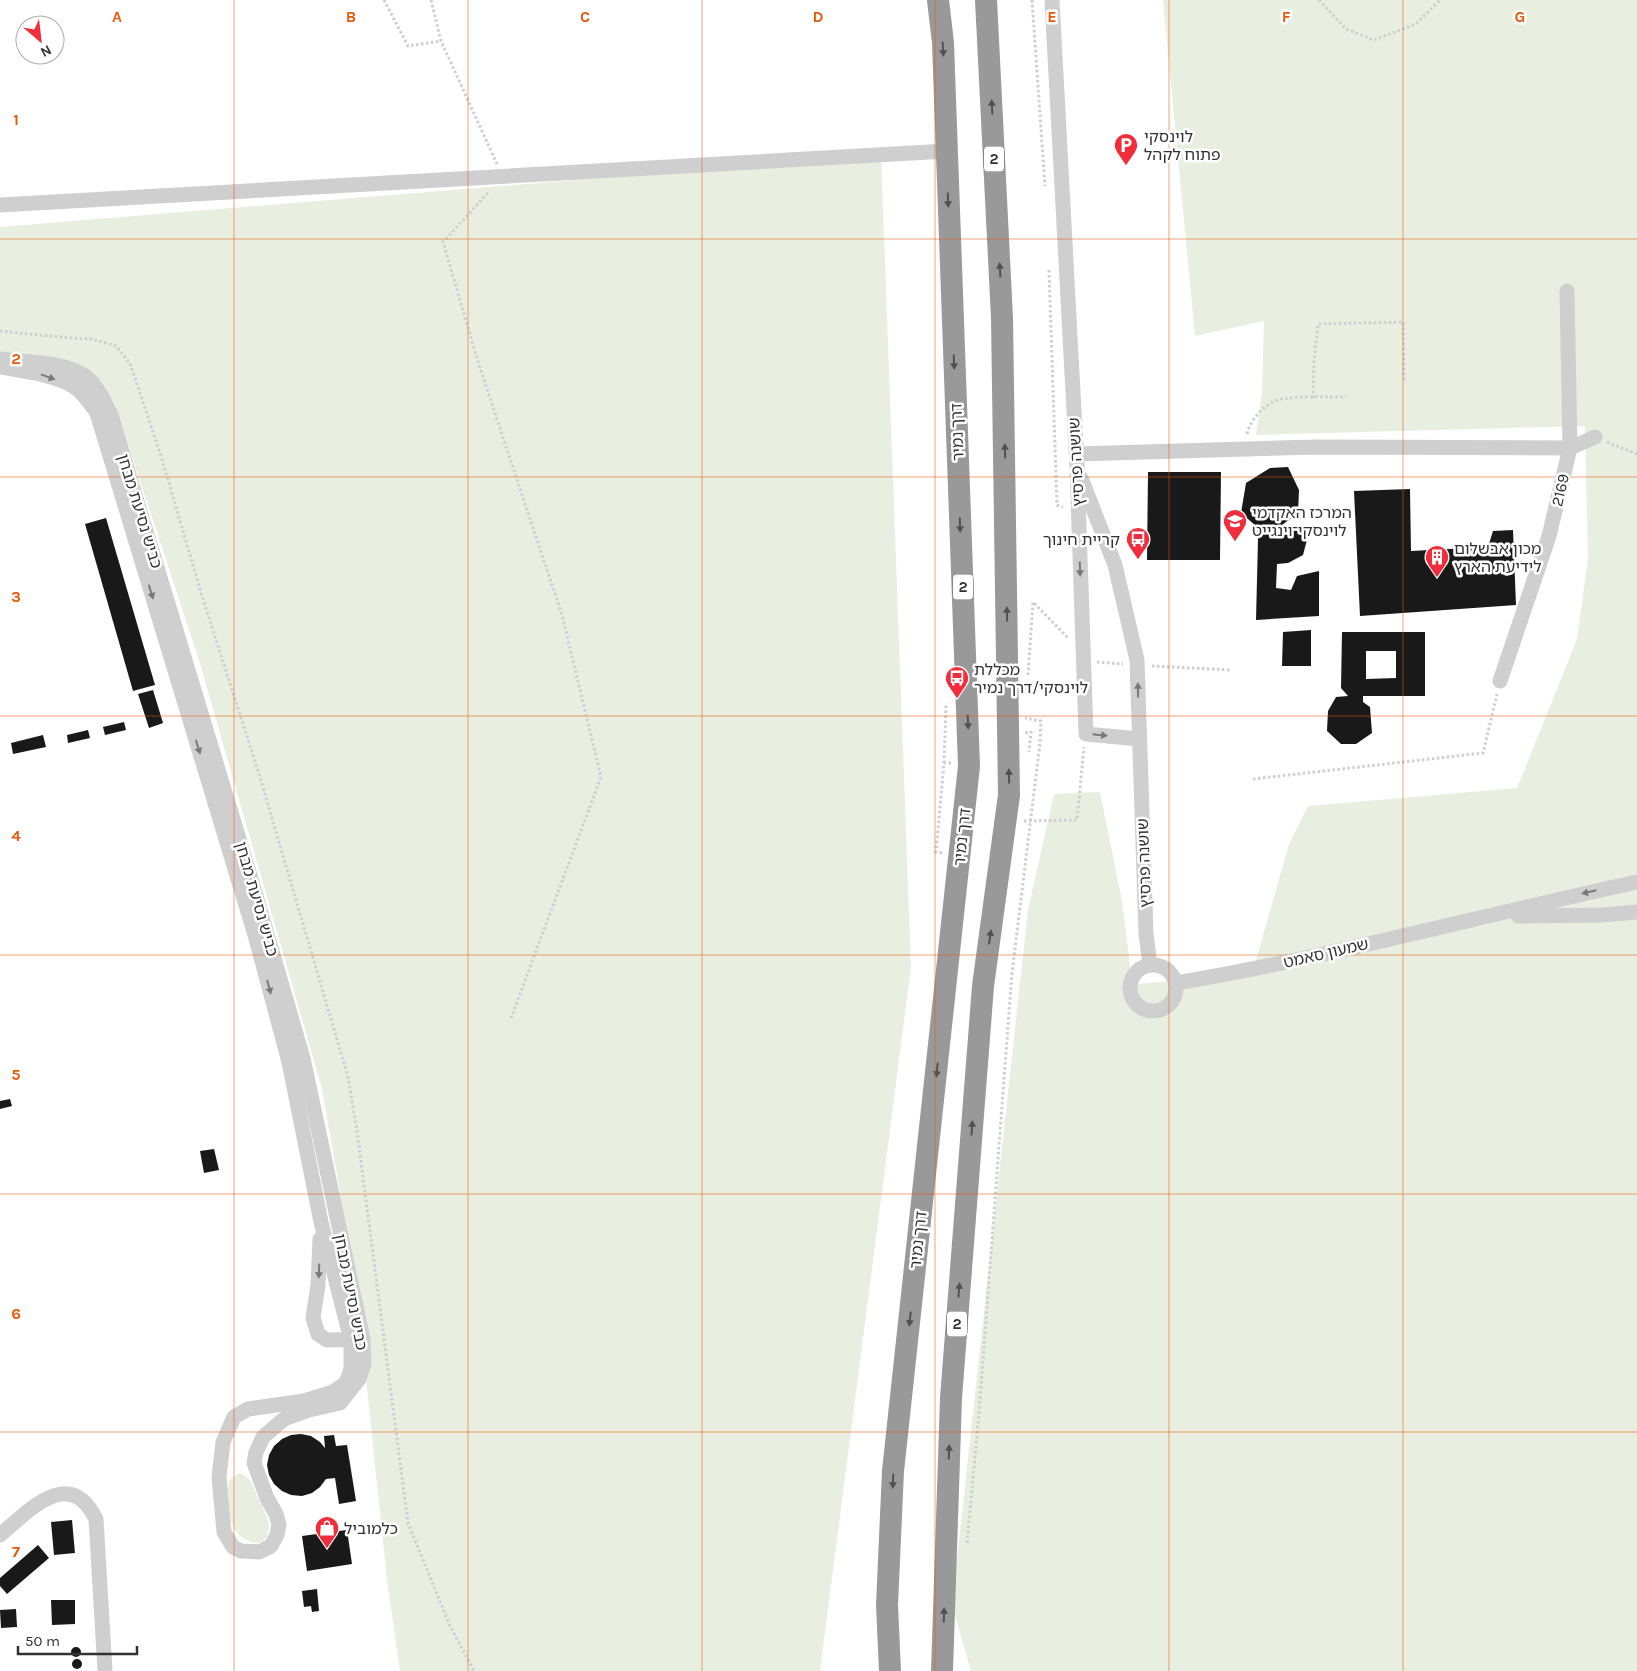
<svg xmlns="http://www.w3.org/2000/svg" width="1637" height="1671" font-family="Karla,'Noto Sans Hebrew',sans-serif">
	<rect width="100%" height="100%" fill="#fff"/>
	<path fill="#e8efe0" d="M1163,0H1637V1671H971L952,1605L1028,910L1054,794L1100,792L1122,901L1131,974L1137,984L1252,974L1289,844L1308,806L1517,788L1577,639L1588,558L1585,426L1256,435L1262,392L1264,321L1195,336Z
		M881,155L911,967L820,1671H400L387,1580L366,1378L339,1186L322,1089L199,660L114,402L98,381L0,355V227Z
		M239,1473C251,1477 253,1485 257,1496C262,1506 269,1517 269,1528C268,1553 238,1542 232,1524C229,1513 229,1498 228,1486L229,1480Z"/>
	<path fill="#191919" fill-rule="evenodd" d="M1288,467L1299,490L1298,513L1278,528L1309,532L1303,555L1288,563L1277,564L1276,588L1291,590L1297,576L1319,571V616L1256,620L1258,539L1256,526L1241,513L1246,483L1270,468Z
		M1148,472H1221L1220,560H1147Z
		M1410,489L1411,551L1488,547L1493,531L1513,530L1516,605L1360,616L1354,491Z
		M106,518L155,685L133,691L85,524Z
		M1311,630V666H1282L1283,632Z
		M1342,632H1425V696H1363V702L1370,707L1372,733L1356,744H1341L1327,731L1328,711L1336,697L1348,696L1341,688ZM1366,651H1396V678L1366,679Z
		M153,690L163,723L149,728L138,694Z
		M124,722L126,730L105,735L103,727Z
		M88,730L90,738L68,743L67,735Z
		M43,735L46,747L13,754L11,743Z
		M10,1099L12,1106L0,1109V1101Z
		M214,1149L219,1170L204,1173L200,1151Z
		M301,1434L311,1436L320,1442L325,1448L324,1436L334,1435L336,1446L347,1445L356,1501L339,1504L335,1478L326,1479L320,1487L312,1493L302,1496L291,1495L282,1491L274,1484L269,1475L267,1465L269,1455L274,1446L282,1439L291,1435Z
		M72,1520L75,1553L54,1555L51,1522Z
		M347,1530L352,1564L307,1571L302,1536Z
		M38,1545L49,1558L7,1594L0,1586V1578Z
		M317,1589L319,1611L312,1612L311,1606L304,1607L302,1591Z
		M51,1600H75V1624L52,1625Z
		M16,1609L17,1627L1,1628L0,1610Z
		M71 1652a5 5 0 1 1 10 0a5 5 0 1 1-10 0Z
		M72 1664a5 5 0 1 1 10 0a5 5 0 1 1-10 0Z"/>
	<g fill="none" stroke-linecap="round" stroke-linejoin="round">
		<path stroke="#cfcfcf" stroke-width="3" stroke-dasharray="2.5 2.5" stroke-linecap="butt" d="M384,0L408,46L441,41
			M431,0L441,41L497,164
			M1032,0L1045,186
			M1319,0L1346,29L1374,40L1416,24L1440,0
			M488,193L443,242L479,365L562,615L601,777L511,1018
			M1049,270L1057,505L1063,507
			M0,331L71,338L92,339L116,346L130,363L161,456L202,596L259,774L348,1077L357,1131L408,1523L450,1626L474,1671
			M1313,398L1314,361L1318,324L1403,322L1404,381
			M1247,434C1251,418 1266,402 1282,399C1299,396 1327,397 1346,397
			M1607,442L1637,454
			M1097,662L1123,664
			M1152,666L1231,670
			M1028,675L1033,602L1068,638
			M1026,734L1027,732H1031L1029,752
			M944,763L946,705
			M1253,779L1483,753L1497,694
			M1024,821L1077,820L1084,747
			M942,853L936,852L944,763H951
			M967,1543L979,1413L1012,973L1040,743L1041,721L1025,718"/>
		<path stroke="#cfcfcf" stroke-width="15" d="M1052,0L1077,467L1086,734L1139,739
			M0,205L947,151
			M0,359C26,362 63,361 85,376C97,385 105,402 111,415L249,872L303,1058L363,1339L364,1364L359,1379L340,1403L309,1410L284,1419L263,1437L256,1452L254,1463L267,1498L276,1514L279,1525L277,1535L271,1546L259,1552L241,1551L233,1547L224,1532L219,1477L223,1442L234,1417L248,1409L304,1401L333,1392L346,1383L351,1369V1340L321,1222L289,1062L255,935L97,413C90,403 83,392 73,386C52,374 23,371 0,367
			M1076,454L1315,447L1570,448L1595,437
			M1081,478L1115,565L1137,660L1146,934L1150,965
			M1500,681L1549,536L1570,448L1567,291
			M1518,916L1601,915L1637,912
			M1130 988a23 23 0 1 1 46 0a23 23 0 1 1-46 0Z
			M1176,983C1331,957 1483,915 1637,882
			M320,1239L318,1285L313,1318L318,1334L327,1340L361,1339
			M0,1535C29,1511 69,1465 96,1519L105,1671"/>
		<path stroke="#999" stroke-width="22" d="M890,1671L887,1605L893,1471L969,766L943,43L938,0
			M942,1671L951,1398L983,986L1009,795L1002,318L986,0"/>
	</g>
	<defs><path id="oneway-solid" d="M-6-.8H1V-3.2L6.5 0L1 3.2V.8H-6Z" transform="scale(1.25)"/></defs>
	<g fill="#515151">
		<use href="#oneway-solid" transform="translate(943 49) rotate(87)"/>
		<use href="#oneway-solid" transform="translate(992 107) rotate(-93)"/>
		<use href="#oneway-solid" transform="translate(948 200) rotate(88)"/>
		<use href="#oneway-solid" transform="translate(1000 270) rotate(-93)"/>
		<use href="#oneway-solid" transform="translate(954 362) rotate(88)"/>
		<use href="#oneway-solid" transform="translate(1005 451) rotate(-91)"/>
		<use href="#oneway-solid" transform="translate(960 525) rotate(88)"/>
		<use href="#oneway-solid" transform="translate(1007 614) rotate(-91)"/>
		<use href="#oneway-solid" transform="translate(968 722) rotate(88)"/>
		<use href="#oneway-solid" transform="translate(1009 776) rotate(-91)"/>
		<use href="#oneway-solid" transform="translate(990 937) rotate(-82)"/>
		<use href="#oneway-solid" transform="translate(937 1070) rotate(96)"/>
		<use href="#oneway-solid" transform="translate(972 1128) rotate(-86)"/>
		<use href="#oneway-solid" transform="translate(959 1290) rotate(-85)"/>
		<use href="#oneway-solid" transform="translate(910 1319) rotate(96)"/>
		<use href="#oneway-solid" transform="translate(949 1452) rotate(-88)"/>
		<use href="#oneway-solid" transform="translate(893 1481) rotate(92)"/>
		<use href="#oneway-solid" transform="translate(944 1615) rotate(-88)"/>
	</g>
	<g fill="#797979">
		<use href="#oneway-solid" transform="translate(48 377) rotate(20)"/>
		<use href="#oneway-solid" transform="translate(1080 569) rotate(88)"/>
		<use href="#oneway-solid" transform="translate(151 592) rotate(73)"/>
		<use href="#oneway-solid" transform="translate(1138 690) rotate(-91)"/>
		<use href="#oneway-solid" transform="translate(1100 735) rotate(6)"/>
		<use href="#oneway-solid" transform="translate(198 747) rotate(73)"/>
		<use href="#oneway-solid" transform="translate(1589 892) rotate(167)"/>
		<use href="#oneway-solid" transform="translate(269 987) rotate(75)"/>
		<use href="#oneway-solid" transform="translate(319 1271) rotate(92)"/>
	</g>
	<path fill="none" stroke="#e8590c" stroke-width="1" stroke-opacity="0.55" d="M234,0V1671M468,0V1671M702,0V1671M935,0V1671M1169,0V1671M1403,0V1671M0,239H1637M0,477H1637M0,716H1637M0,955H1637M0,1194H1637M0,1432H1637"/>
	<defs>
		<g id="parking-pin" transform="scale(1.25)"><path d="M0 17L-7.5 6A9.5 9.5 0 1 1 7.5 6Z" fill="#f12c3b" stroke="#fff"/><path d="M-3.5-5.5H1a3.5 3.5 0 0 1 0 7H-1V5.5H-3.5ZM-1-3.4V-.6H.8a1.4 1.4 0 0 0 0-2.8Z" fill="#fff"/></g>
		<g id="university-pin" transform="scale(1.25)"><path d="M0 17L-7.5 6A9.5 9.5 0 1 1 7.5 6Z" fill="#f12c3b" stroke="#fff"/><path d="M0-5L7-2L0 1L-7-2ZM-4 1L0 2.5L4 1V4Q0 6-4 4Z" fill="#fff"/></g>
		<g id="bus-pin" transform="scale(1.25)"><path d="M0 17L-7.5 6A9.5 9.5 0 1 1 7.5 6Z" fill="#f12c3b" stroke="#fff"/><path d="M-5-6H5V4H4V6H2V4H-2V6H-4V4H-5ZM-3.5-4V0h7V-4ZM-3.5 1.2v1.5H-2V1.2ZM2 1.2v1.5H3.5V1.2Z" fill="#fff"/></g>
		<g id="building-pin" transform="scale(1.25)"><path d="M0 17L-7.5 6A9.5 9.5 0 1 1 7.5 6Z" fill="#f12c3b" stroke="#fff"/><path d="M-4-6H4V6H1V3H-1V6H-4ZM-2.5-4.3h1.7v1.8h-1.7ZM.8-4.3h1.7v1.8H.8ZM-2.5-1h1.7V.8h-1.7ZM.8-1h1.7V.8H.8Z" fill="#fff"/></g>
		<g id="shop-pin" transform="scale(1.25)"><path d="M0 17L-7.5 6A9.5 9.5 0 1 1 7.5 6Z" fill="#f12c3b" stroke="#fff"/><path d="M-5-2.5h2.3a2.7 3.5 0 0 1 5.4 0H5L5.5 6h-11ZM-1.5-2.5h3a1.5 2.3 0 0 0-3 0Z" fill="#fff"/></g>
	</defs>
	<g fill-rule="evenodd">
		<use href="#parking-pin" x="1126" y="145"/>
		<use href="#university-pin" x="1235" y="521"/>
		<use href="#bus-pin" x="1138" y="539"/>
		<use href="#building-pin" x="1437" y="557"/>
		<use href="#bus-pin" x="957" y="678"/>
		<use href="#shop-pin" x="327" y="1528"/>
	</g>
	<g text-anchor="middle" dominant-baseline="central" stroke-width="5" stroke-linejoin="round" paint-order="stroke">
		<g fill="#fff" stroke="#707070" stroke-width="1">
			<rect x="984" y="146.5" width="20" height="25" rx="4"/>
			<rect x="953" y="574.5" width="20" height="25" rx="4"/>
			<rect x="947" y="1311.5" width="20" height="25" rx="4"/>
		</g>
		<g font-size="15" font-weight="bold" fill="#323232">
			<text x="994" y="159">2</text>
			<text x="963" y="587">2</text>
			<text x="957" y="1324">2</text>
		</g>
		<g font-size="16" fill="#323232" stroke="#fff" text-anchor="start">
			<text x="1144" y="136">לוינסקי<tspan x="1144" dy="18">פתוח לקהל</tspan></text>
			<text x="1252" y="512">המרכז האקדמי<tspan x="1252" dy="18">לוינסקי־וינגייט</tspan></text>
			<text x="1120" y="539" text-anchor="end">קריית חינוך</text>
			<text x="1454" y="548">מכון אבשלום<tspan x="1454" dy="18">לידיעת הארץ</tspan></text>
			<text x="974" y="669">מכללת<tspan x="974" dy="18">לוינסקי/דרך נמיר</tspan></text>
			<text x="344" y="1528">כלמוביל</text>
		</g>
		<g font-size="16" fill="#323232" stroke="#fff">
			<text transform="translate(957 432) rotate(-92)">דרך נמיר</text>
			<text transform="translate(1076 462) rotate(-93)">שושנה פרסיץ</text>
			<text transform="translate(1560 490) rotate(-77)">2169</text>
			<text transform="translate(140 511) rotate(73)">כביש נסיעת מבחן</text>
			<text transform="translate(962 837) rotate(-84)">דרך נמיר</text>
			<text transform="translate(1144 863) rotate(-92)">שושנה פרסיץ</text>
			<text transform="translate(257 899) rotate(74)">כביש נסיעת מבחן</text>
			<text transform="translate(1326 953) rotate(-13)">שמעון סאמט</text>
			<text transform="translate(918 1240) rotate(-84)">דרך נמיר</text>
			<text transform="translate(351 1292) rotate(79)">כביש נסיעת מבחן</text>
		</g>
	</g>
	<g font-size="16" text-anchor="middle" font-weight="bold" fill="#e8590c" stroke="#fff" stroke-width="5" stroke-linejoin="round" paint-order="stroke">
		<text x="117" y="22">A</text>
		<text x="351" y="22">B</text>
		<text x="585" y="22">C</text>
		<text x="818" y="22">D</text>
		<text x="1052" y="22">E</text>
		<text x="1286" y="22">F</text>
		<text x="1520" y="22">G</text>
		<text x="16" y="125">1</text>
		<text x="16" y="364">2</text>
		<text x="16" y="602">3</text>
		<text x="16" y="841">4</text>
		<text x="16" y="1080">5</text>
		<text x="16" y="1319">6</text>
		<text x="16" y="1557">7</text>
	</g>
	<g transform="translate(40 40) rotate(152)"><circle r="24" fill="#ffffff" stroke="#adadad"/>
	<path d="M0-4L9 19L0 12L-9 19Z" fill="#f12c3b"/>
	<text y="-8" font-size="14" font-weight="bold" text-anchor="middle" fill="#323232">N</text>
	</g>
	<path d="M18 1646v8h119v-8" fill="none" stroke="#323232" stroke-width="2.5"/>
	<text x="25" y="1646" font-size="15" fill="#323232" stroke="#ffffff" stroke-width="4" paint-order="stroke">50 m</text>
</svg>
